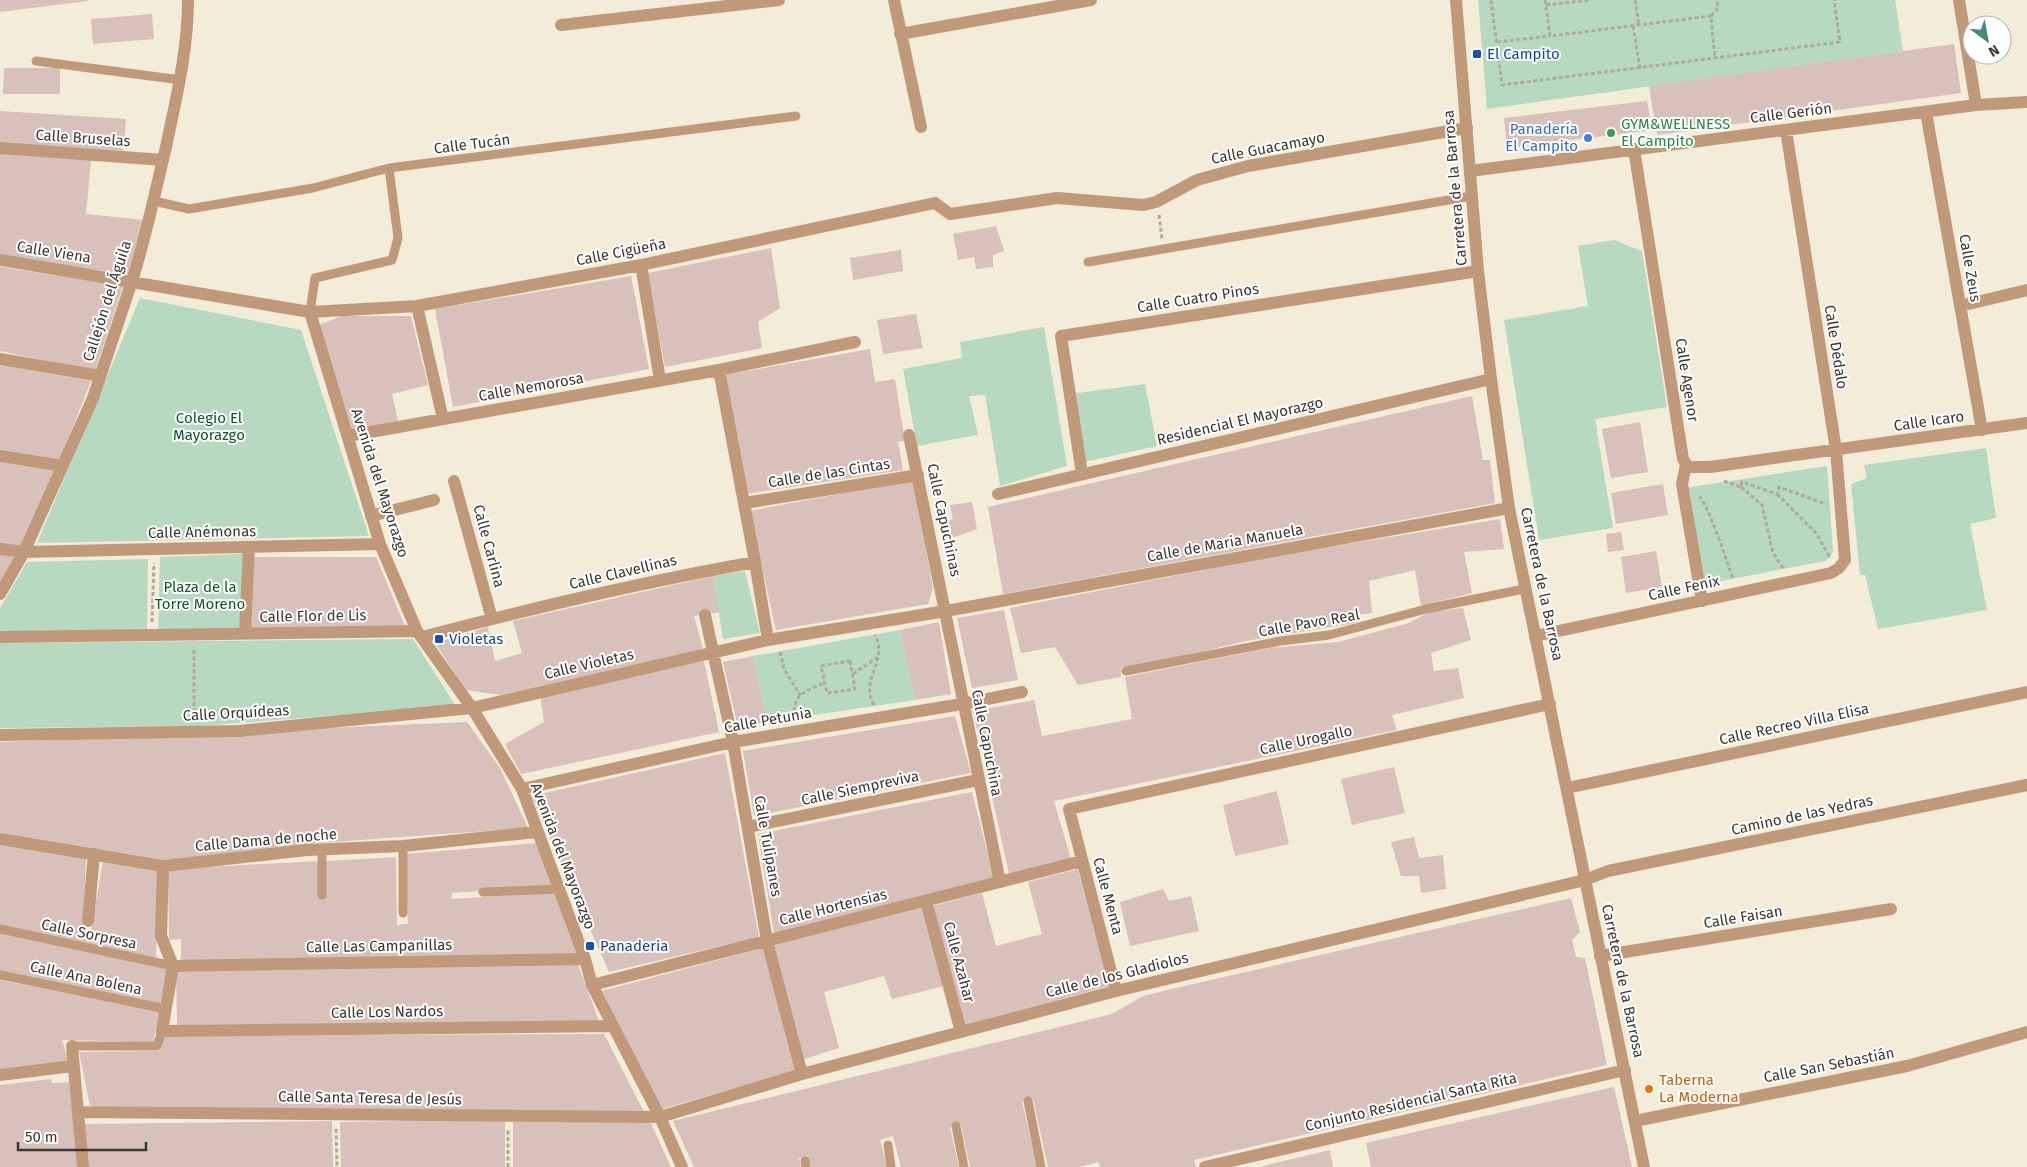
<svg xmlns="http://www.w3.org/2000/svg" width="2027" height="1167" font-family="'Fira Sans',sans-serif">
	<rect width="100%" height="100%" fill="#f3ecd8"/>
	<path fill="#b7d9c0" d="M1478,0H1895L1903,51L1487,109Z
		M1614,240L1642,251L1667,407L1595,419L1613,528L1539,540L1504,320L1588,306L1578,246Z
		M140,298L301,330L369,536L37,543Z
		M1044,327L1067,466L1000,486L985,395L969,396L978,435L917,446L903,369L962,358L960,342Z
		M1145,384L1157,446L1080,463L1070,394Z
		M1986,448L1996,518L1970,524L1987,610L1878,629L1865,575H1860L1851,484L1867,478L1864,465Z
		M1827,466L1833,550L1831,557L1825,561L1695,586L1678,489Z
		M243,554L240,633L158,636L160,557Z
		M148,559L147,631L0,632V608L27,562Z
		M745,571L760,633L723,639L713,576Z
		M900,630L915,700L767,722L753,656Z
		M413,639L456,706L199,726L0,728V643Z"/>
	<path fill="#d8c0bb" d="M0,0H88V1L0,12Z
		M152,14L154,39L93,44L91,19Z
		M1954,44L1961,93L1657,135L1649,86Z
		M4,68H60V94H3Z
		M1647,101L1652,130L1507,148L1504,118Z
		M0,111L126,119L123,151L0,143Z
		M0,153L91,160L86,214L144,220L128,274L0,257Z
		M996,226L1004,251L993,255V267L976,269L974,257L958,260L953,234Z
		M771,248L780,308L758,322L762,348L665,367L648,273Z
		M901,250L903,271L853,280L850,258Z
		M0,267L123,286L95,371L0,351Z
		M631,276L649,369L453,407L435,309Z
		M916,314L923,348L883,354L877,320Z
		M342,316H411L428,385L392,394L398,421L352,430L319,325Z
		M870,349L875,382L895,379L905,441L898,442L903,470L746,494L725,375Z
		M0,365L91,381L59,462L0,452Z
		M1472,396L1483,460H1490L1495,503L1003,594L988,507Z
		M1640,422L1648,472L1611,478L1602,429Z
		M0,462L54,471L20,547L0,544Z
		M914,480L933,588L928,604L776,630L749,511Z
		M1663,484L1668,515L1616,524L1611,493Z
		M972,502L977,529L949,539L944,522L953,519L950,505Z
		M1500,519L1504,549L1464,552L1472,593L1421,606L1415,570L1369,581L1372,613L1355,615V623L1246,641L1158,662L1121,668V677L1078,685L1055,647L1021,653L1010,608L1287,554Z
		M1621,532L1624,550L1608,552L1606,534Z
		M1656,551L1662,587L1626,593L1621,557Z
		M0,554L15,556L0,584Z
		M253,557H376L405,626L251,629Z
		M713,576L719,612L694,616L703,649L500,695L466,690L435,643L488,627L495,661L522,653L513,621Z
		M1463,608L1471,640L1431,653L1434,671L1458,668L1464,698L1392,715L1397,730L1054,801L1071,859L1009,874L973,711L1034,700L1042,736L1132,719L1125,677L1270,648L1338,642L1409,623L1429,612Z
		M1004,610L1018,680L972,688L957,618Z
		M939,622L951,694L915,700L900,630Z
		M753,656L767,722L738,728L723,662Z
		M704,661L719,732L521,774L505,744L544,722L540,695Z
		M955,716L971,773L754,816L743,751Z
		M467,722L500,768L528,828L319,843L165,860L0,833V742Z
		M725,753L759,937L609,972L531,796Z
		M1394,767L1405,813L1352,825L1341,779Z
		M1277,791L1289,844L1235,856L1223,805Z
		M972,792L994,878L774,933L758,834Z
		M1414,837L1419,858L1443,855L1446,889L1421,893L1419,876H1401L1391,842Z
		M0,843L86,859L83,932L91,931L103,861L159,868L156,959L0,926Z
		M538,843L555,886L452,893L451,899L558,892L583,958L181,962V939L169,940L168,869L318,861V898L326,897V861L396,857L397,925L408,924L405,854Z
		M1078,869L1109,986L965,1025L933,906L982,893L996,946L1042,934L1028,882Z
		M1163,889L1169,901L1191,896L1199,931L1130,946L1120,902Z
		M1571,898L1580,932L1572,940L1576,957L1585,958L1607,1065L1194,1160L1196,1167H1100L1099,1162L1079,1167H1048L1033,1099L1022,1101L1037,1167H970L961,1125L950,1127L959,1167H901L893,1136L880,1140L887,1167H811L808,1158H799L801,1167H694L673,1121L1112,1014L1143,996L1180,987Z
		M923,908L944,986L892,999L884,976L824,992L839,1048L804,1059L774,945Z
		M0,933L167,969L160,1005L0,971Z
		M763,948L797,1070L662,1109L602,991Z
		M577,962L599,1021L177,1025L176,972Z
		M0,980L160,1012L153,1042L62,1040L69,1062L0,1070Z
		M586,1034H604L644,1112L90,1106L79,1052L160,1051L164,1036Z
		M51,1079L52,1083L70,1082L78,1167H0V1085Z
		M1614,1087L1632,1167H1371L1366,1143Z
		M505,1120V1167H341L340,1122Z
		M332,1121L333,1167H88L84,1124Z
		M650,1121L671,1167H513V1122Z
		M1330,1150L1333,1167H1263V1166Z"/>
	<g fill="none" stroke-linecap="round" stroke-linejoin="round">
		<path stroke="#afaa9a" stroke-width="3" stroke-dasharray="4 2.5" stroke-linecap="butt" d="M1491,0L1502,85L1840,42L1834,0
			M1545,0L1550,36L1711,16L1715,59
			M1635,0L1639,25
			M1546,5L1591,0
			M1711,16L1718,8L1717,0
			M1633,26L1640,69
			M1497,42L1550,36
			M1159,215L1162,239
			M1724,481L1741,487L1742,482L1777,494L1779,487L1826,504
			M1741,487L1762,505L1773,553L1784,569
			M1777,494L1817,534L1829,556
			M1699,496C1708,504 1728,564 1733,579
			M152,622L154,563
			M780,652L784,669L800,695
			M850,661L855,689L827,693L821,666Z
			M853,674L878,657
			M874,705C859,678 889,661 875,635
			M794,718C793,693 805,691 825,683
			M194,719V647
			M336,1129L337,1167
			M508,1167V1129"/>
		<path stroke="#c0997b" stroke-width="9" d="M36,61L181,80
			M154,201L189,209L313,188L389,168L796,116
			M1088,262L1472,196
			M310,312L315,278L392,260L398,238L389,168
			M1126,671L1281,641L1329,635L1426,609L1524,589
			M403,846V913
			M483,892L559,889
			M322,895V851
			M0,929L173,966
			M0,975L166,1009
			M72,1046H157L162,1031
			M1028,1101L1041,1167
			M956,1126L964,1167
			M888,1145L891,1167
			M805,1161L806,1167"/>
		<path stroke="#c0997b" stroke-width="12" d="M132,281L93,398L24,552L380,544
			M310,312L380,544L417,631
			M909,435L1000,882
			M1686,465L1682,484L1702,601
			M1082,474L1061,336L1478,271
			M998,494L1491,379
			M705,615L713,652
			M245,633L249,547
			M0,637L152,635
			M88,921L94,854
			M162,1031L173,966L161,936L163,866"/>
		<path stroke="#c0997b" stroke-width="12" d="M894,0L921,127
			M1959,0L1976,105
			M561,25L779,0
			M900,34L1091,0
			M1926,112L1982,430
			M0,148L163,160
			M1634,149L1683,459L1688,467H1710L2027,423
			M1470,171L1976,105L2027,102
			M0,260L310,312L417,306L641,265L935,203L950,214L1057,198L1143,205L1156,202L1197,180L1248,166L1467,128
			M641,265L660,380
			M132,281C146,237 155,192 166,147C176,99 188,50 188,0
			M417,306L443,419
			M1960,306L2027,290
			M0,359L100,376
			M719,370L755,562
			M348,436L719,370L855,342
			M0,456L62,466
			M454,481L492,619
			M745,503L918,475
			M371,516L434,500
			M0,549L24,552L0,594
			M152,635L417,631L472,708L522,789L585,959L592,985L660,1117L682,1167
			M1535,636L1831,573L1839,568L1845,560L1836,450L1786,130
			M422,637C532,608 643,582 755,562L768,640
			M713,652L733,742L767,941L802,1074
			M0,735L239,731L472,708L768,640L946,611L1509,508
			M1567,788L2027,692
			M522,789L733,742L962,704L1022,692
			M748,827L978,780
			M0,839L163,866L307,850L403,846L537,832
			M926,901L961,1032
			M1600,956L1891,909
			M173,966L585,959
			M592,985L1082,861
			M1116,991L1069,809L1550,704
			M162,1031L613,1026
			M72,1046L83,1167
			M0,1075L73,1066
			M79,1112L660,1117L802,1074L1116,991L1585,880L1608,871L2027,785
			M1635,1121L1907,1066L2027,1032
			M1205,1167L1625,1070"/>
		<path stroke="#c0997b" stroke-width="12" d="M1456,0L1478,271L1491,379L1509,508L1644,1167"/>
	</g>
	<g fill="#1a4fb4" stroke="#fff" stroke-width="2">
		<rect x="1472" y="49" width="10" height="10" rx="2.5"/>
		<rect x="434" y="634" width="10" height="10" rx="2.5"/>
		<rect x="585" y="941" width="10" height="10" rx="2.5"/>
	</g>
	<circle fill="#2e9e5b" stroke="#fff" stroke-width="2" cx="1611" cy="133" r="5"/>
	<circle fill="#3f7fe0" stroke="#fff" stroke-width="2" cx="1588" cy="138" r="5"/>
	<circle fill="#e8710a" stroke="#fff" stroke-width="2" cx="1649" cy="1089" r="5"/>
	<g text-anchor="middle" dominant-baseline="central" stroke-width="4" stroke-linejoin="round" paint-order="stroke">
		<g font-size="15" fill="#164399" stroke="#fff" text-anchor="start">
			<text x="1487" y="54">El Campito</text>
			<text x="449" y="639">Violetas</text>
			<text x="600" y="946">Panaderia</text>
		</g>
		<g font-size="15" fill="#3b3830" stroke="#fff">
			<text transform="translate(1791 113) rotate(-7)">Calle Gerión</text>
			<text transform="translate(83 138) rotate(4)">Calle Bruselas</text>
			<text transform="translate(472 144) rotate(-7)">Calle Tucán</text>
			<text transform="translate(1268 148) rotate(-11)">Calle Guacamayo</text>
			<text transform="translate(1455 188) rotate(-95)">Carretera de la Barrosa</text>
			<text transform="translate(54 252) rotate(9)">Calle Viena</text>
			<text transform="translate(621 252) rotate(-11)">Calle Cigüeña</text>
			<text transform="translate(1970 268) rotate(80)">Calle Zeus</text>
			<text transform="translate(1198 298) rotate(-9)">Calle Cuatro Pinos</text>
			<text transform="translate(107 301) rotate(-72)">Callejón del Águila</text>
			<text transform="translate(1836 347) rotate(81)">Calle Dédalo</text>
			<text transform="translate(1687 380) rotate(81)">Calle Agenor</text>
			<text transform="translate(531 387) rotate(-10)">Calle Nemorosa</text>
			<text transform="translate(1240 421) rotate(-13)">Residencial El Mayorazgo</text>
			<text transform="translate(1929 421) rotate(-8)">Calle Icaro</text>
			<text transform="translate(829 473) rotate(-9)">Calle de las Cintas</text>
			<text transform="translate(380 483) rotate(72)">Avenida del Mayorazgo</text>
			<text transform="translate(944 520) rotate(78)">Calle Capuchinas</text>
			<text transform="translate(202 532) rotate(-1)">Calle Anémonas</text>
			<text transform="translate(1225 543) rotate(-10)">Calle de Maria Manuela</text>
			<text transform="translate(489 546) rotate(75)">Calle Carlina</text>
			<text transform="translate(623 572) rotate(-13)">Calle Clavellinas</text>
			<text transform="translate(1542 584) rotate(78)">Carretera de la Barrosa</text>
			<text transform="translate(1684 588) rotate(-12)">Calle Fenix</text>
			<text transform="translate(313 616) rotate(-1)">Calle Flor de Lis</text>
			<text transform="translate(1309 623) rotate(-10)">Calle Pavo Real</text>
			<text transform="translate(589 664) rotate(-13)">Calle Violetas</text>
			<text transform="translate(236 713) rotate(-3)">Calle Orquídeas</text>
			<text transform="translate(768 720) rotate(-10)">Calle Petunia</text>
			<text transform="translate(1794 724) rotate(-12)">Calle Recreo Villa Elisa</text>
			<text transform="translate(1306 740) rotate(-12)">Calle Urogallo</text>
			<text transform="translate(987 743) rotate(79)">Calle Capuchina</text>
			<text transform="translate(860 788) rotate(-12)">Calle Siempreviva</text>
			<text transform="translate(1802 815) rotate(-12)">Camino de las Yedras</text>
			<text transform="translate(266 840) rotate(-5)">Calle Dama de noche</text>
			<text transform="translate(768 846) rotate(80)">Calle Tulipanes</text>
			<text transform="translate(563 856) rotate(69)">Avenida del Mayorazgo</text>
			<text transform="translate(1108 896) rotate(75)">Calle Menta</text>
			<text transform="translate(833 907) rotate(-14)">Calle Hortensias</text>
			<text transform="translate(1743 917) rotate(-9)">Calle Faisan</text>
			<text transform="translate(89 934) rotate(12)">Calle Sorpresa</text>
			<text transform="translate(379 946) rotate(-1)">Calle Las Campanillas</text>
			<text transform="translate(959 962) rotate(75)">Calle Azahar</text>
			<text transform="translate(1117 975) rotate(-14)">Calle de los Gladiolos</text>
			<text transform="translate(86 978) rotate(12)">Calle Ana Bolena</text>
			<text transform="translate(1623 981) rotate(78)">Carretera de la Barrosa</text>
			<text transform="translate(387 1012) rotate(-1)">Calle Los Nardos</text>
			<text transform="translate(1829 1065) rotate(-11)">Calle San Sebastián</text>
			<text transform="translate(370 1098) rotate(1)">Calle Santa Teresa de Jesús</text>
			<text transform="translate(1411 1102) rotate(-13)">Conjunto Residencial Santa Rita</text>
		</g>
		<g font-size="15" fill="#27864d" stroke="#fff" text-anchor="start">
			<text x="1621" y="124">GYM&amp;WELLNESS<tspan x="1621" dy="17">El Campito</tspan></text>
		</g>
		<g font-size="15" fill="#366cbe" stroke="#fff" text-anchor="end">
			<text x="1578" y="129">Panadería<tspan x="1578" dy="17">El Campito</tspan></text>
		</g>
		<g font-size="15" fill="#14522d" stroke="#fff">
			<text x="209" y="418">Colegio El<tspan x="209" dy="17">Mayorazgo</tspan></text>
			<text x="200" y="587">Plaza de la<tspan x="200" dy="17">Torre Moreno</tspan></text>
		</g>
		<g font-size="15" fill="#c56008" stroke="#fff" text-anchor="start">
			<text x="1659" y="1080">Taberna<tspan x="1659" dy="17">La Moderna</tspan></text>
		</g>
	</g>
	<g transform="translate(1987 40) rotate(148)"><circle r="24" fill="#ffffff" stroke="#b1afac"/>
	<path d="M0-4L9 19L0 12L-9 19Z" fill="#45897e"/>
	<text y="-8" font-size="14" font-weight="bold" text-anchor="middle" fill="#3b3830">N</text>
	</g>
	<path d="M18 1142v8h128v-8" fill="none" stroke="#3b3830" stroke-width="2.5"/>
	<text x="25" y="1142" font-size="15" fill="#3b3830" stroke="#ffffff" stroke-width="4" paint-order="stroke">50 m</text>
</svg>
